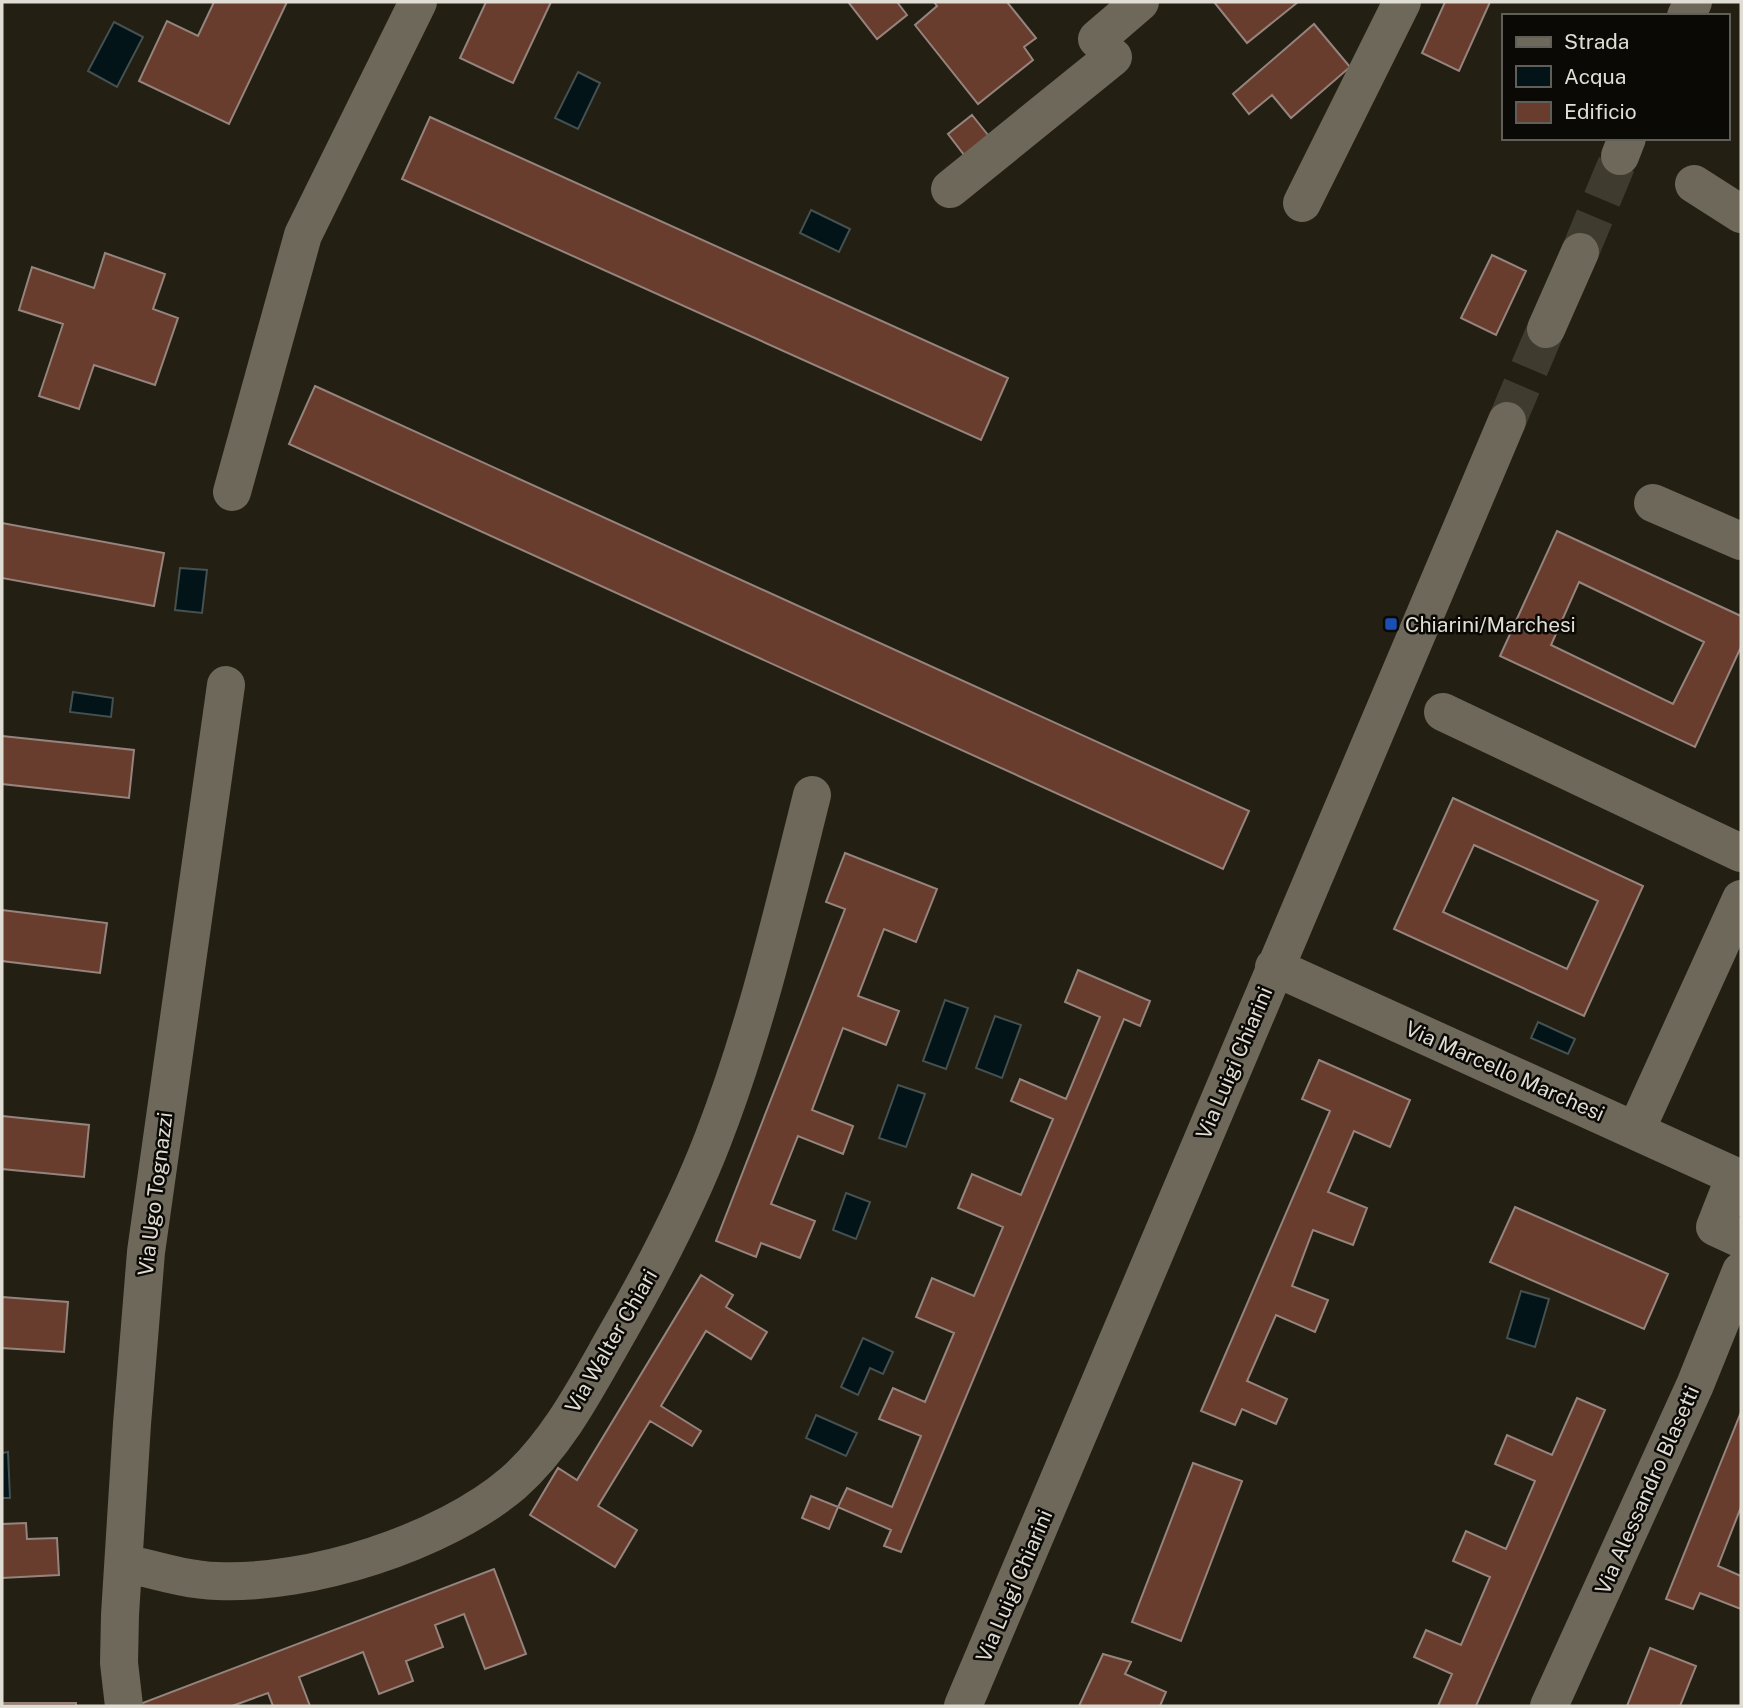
<svg xmlns="http://www.w3.org/2000/svg" width="1743" height="1708" font-family="'Public Sans',sans-serif">
	<rect width="100%" height="100%" fill="#231f12"/>
	<path fill="#021418" stroke="#455050" stroke-width="2" d="M114,22L143,37L117,87L88,71Z
		M578,72L600,83L578,129L555,118Z
		M811,210L850,229L839,252L800,233Z
		M180,568L207,570L202,613L175,610Z
		M73,692L113,698L111,717L70,712Z
		M945,1000L968,1008L946,1069L923,1061Z
		M995,1016L1021,1025L1002,1078L976,1068Z
		M1538,1022L1575,1039L1568,1054L1531,1038Z
		M898,1085L925,1094L906,1147L879,1138Z
		M846,1193L870,1202L856,1239L833,1230Z
		M1521,1291L1549,1299L1535,1347L1507,1338Z
		M863,1338L893,1352L883,1374L870,1368L858,1395L841,1387Z
		M816,1415L857,1433L846,1456L806,1438Z
		M8,1452L10,1498H2V1453Z"/>
	<path fill="#693d2d" stroke="#95847e" stroke-width="2" fill-rule="evenodd" d="M214,2H287L229,124L139,81L167,21L198,36Z
		M486,2H551L513,83L460,58Z
		M851,2H897L907,15L877,39L849,3Z
		M934,2H1007L1036,38L1024,47L1033,60L978,104L915,25L937,6Z
		M1214,2H1298L1247,43Z
		M1445,2H1490L1459,71L1422,53Z
		M1314,24L1350,67L1291,118L1272,95L1249,114L1233,94Z
		M972,115L992,140L968,160L948,134Z
		M430,117L1008,378L981,440L402,179Z
		M105,253L165,274L153,309L178,318L155,385L94,365L79,409L39,396L63,324L19,310L32,267L94,288Z
		M1492,255L1526,271L1496,335L1461,318Z
		M315,386L1249,811L1223,869L289,444Z
		M2,523L164,553L154,606L2,578Z
		M1557,531L1741,616V647L1695,747L1500,656ZM1579,582L1704,642L1673,704L1551,645Z
		M2,736L134,750L129,798L2,784Z
		M1453,798L1643,886L1584,1016L1394,929ZM1474,845L1598,901L1567,969L1443,912Z
		M845,853L937,889L916,942L884,929L858,996L899,1011L886,1045L843,1028L812,1110L853,1126L843,1154L798,1136L771,1204L815,1221L800,1258L761,1243L756,1257L716,1241L845,909L826,902Z
		M2,910L107,923L100,973L2,961Z
		M1078,970L1150,1001L1140,1026L1124,1019L901,1552L884,1546L891,1530L838,1507L829,1529L802,1518L811,1496L838,1507L847,1488L892,1507L921,1436L879,1419L893,1388L925,1402L954,1333L916,1317L932,1278L974,1296L1003,1227L958,1208L972,1174L1021,1195L1053,1119L1011,1101L1020,1079L1066,1099L1100,1017L1065,1002Z
		M1319,1060L1410,1100L1390,1147L1354,1131L1328,1192L1367,1208L1353,1245L1313,1230L1292,1286L1328,1300L1315,1332L1276,1315L1247,1381L1287,1399L1276,1424L1242,1409L1235,1425L1201,1411L1330,1111L1302,1099Z
		M2,1116L89,1125L84,1177L2,1169Z
		M1515,1207L1668,1274L1644,1329L1490,1262Z
		M701,1275L733,1295L726,1307L767,1332L751,1359L706,1331L661,1406L701,1431L692,1446L650,1421L598,1506L637,1530L615,1567L530,1515L558,1468L577,1480Z
		M2,1297L68,1302L64,1352L2,1348Z
		M1577,1398L1605,1410L1476,1706H1438L1452,1674L1414,1657L1426,1630L1461,1645L1490,1577L1453,1561L1466,1531L1506,1549L1535,1481L1495,1464L1507,1435L1552,1455Z
		M1741,1412V1507L1718,1566L1741,1576V1609L1700,1593L1693,1609L1666,1599Z
		M1193,1463L1242,1481L1181,1641L1132,1622Z
		M26,1523L27,1539L57,1538L59,1575L2,1578V1524Z
		M494,1569L526,1654L485,1669L464,1614L435,1625L443,1647L406,1661L413,1681L379,1694L363,1652L299,1677L310,1706H273L268,1693L232,1706H141L140,1704Z
		M1650,1648L1696,1666L1680,1706H1627Z
		M1103,1654L1131,1662L1125,1674L1166,1692L1160,1706H1079Z
		M2,1703H76V1706H2Z"/>
	<g fill="none" stroke-linecap="round" stroke-linejoin="round">
		<path stroke="#3f3c2f" stroke-width="38" stroke-dasharray="38 19" stroke-linecap="butt" d="M1580,252L1620,156
			M1507,421L1546,329"/>
		<path stroke="#6d685a" stroke-width="38" d="M1686,16L1693,2
			M1097,39L1140,2
			M1620,156L1627,138
			M1694,184L1741,214
			M950,189L1113,57
			M1302,203L1402,2
			M1546,329L1580,252
			M232,492L303,235L418,2
			M1653,503L1741,541
			M1443,712L1741,853
			M1274,967L1741,1179
			M1636,1130L1741,899
			M1735,1176L1715,1227L1741,1239
			M125,1563C155,1570 186,1580 217,1581C309,1585 443,1543 513,1483C557,1444 585,1390 614,1339C651,1275 686,1209 713,1139C756,1028 783,911 812,795
			M124,1706L119,1663L120,1615L132,1424L146,1252L226,685
			M963,1706L1507,421
			M1549,1706L1695,1385L1741,1271"/>
	</g>
	<rect fill="#1a4fb4" stroke="#0b0905" stroke-width="2.5" x="1384" y="617" width="14" height="14" rx="3.5"/>
	<g text-anchor="middle" dominant-baseline="central" stroke-width="5" stroke-linejoin="round" paint-order="stroke">
		<g font-size="21" fill="#e0ddd4" stroke="#0b0905" text-anchor="start">
			<text x="1405" y="624">Chiarini/Marchesi</text>
		</g>
		<g font-size="21" fill="#e0ddd4" stroke="#0b0905">
			<text transform="translate(1234 1063) rotate(-67)">Via Luigi Chiarini</text>
			<text transform="translate(1505 1071) rotate(24)">Via Marcello Marchesi</text>
			<text transform="translate(155 1194) rotate(-83)">Via Ugo Tognazzi</text>
			<text transform="translate(611 1341) rotate(-60)">Via Walter Chiari</text>
			<text transform="translate(1647 1490) rotate(-66)">Via Alessandro Blasetti</text>
			<text transform="translate(1014 1586) rotate(-67)">Via Luigi Chiarini</text>
		</g>
	</g>
	<rect width="1743" height="1708" fill="none" stroke="#e0ddd4" stroke-width="7"/>
	<rect x="1502" y="14" width="228" height="126" fill="#0b0905" stroke="#605e58" stroke-width="2"/>
	<rect x="1516" y="37" width="35" height="10" fill="#6d685a" stroke="#605e58" stroke-width="2"/>
	<text x="1564" y="49" font-size="21" fill="#e0ddd4">Strada</text>
	<rect x="1516" y="66" width="35" height="21" fill="#021418" stroke="#605e58" stroke-width="2"/>
	<text x="1564" y="84" font-size="21" fill="#e0ddd4">Acqua</text>
	<rect x="1516" y="102" width="35" height="21" fill="#693d2d" stroke="#605e58" stroke-width="2"/>
	<text x="1564" y="119" font-size="21" fill="#e0ddd4">Edificio</text>
</svg>
